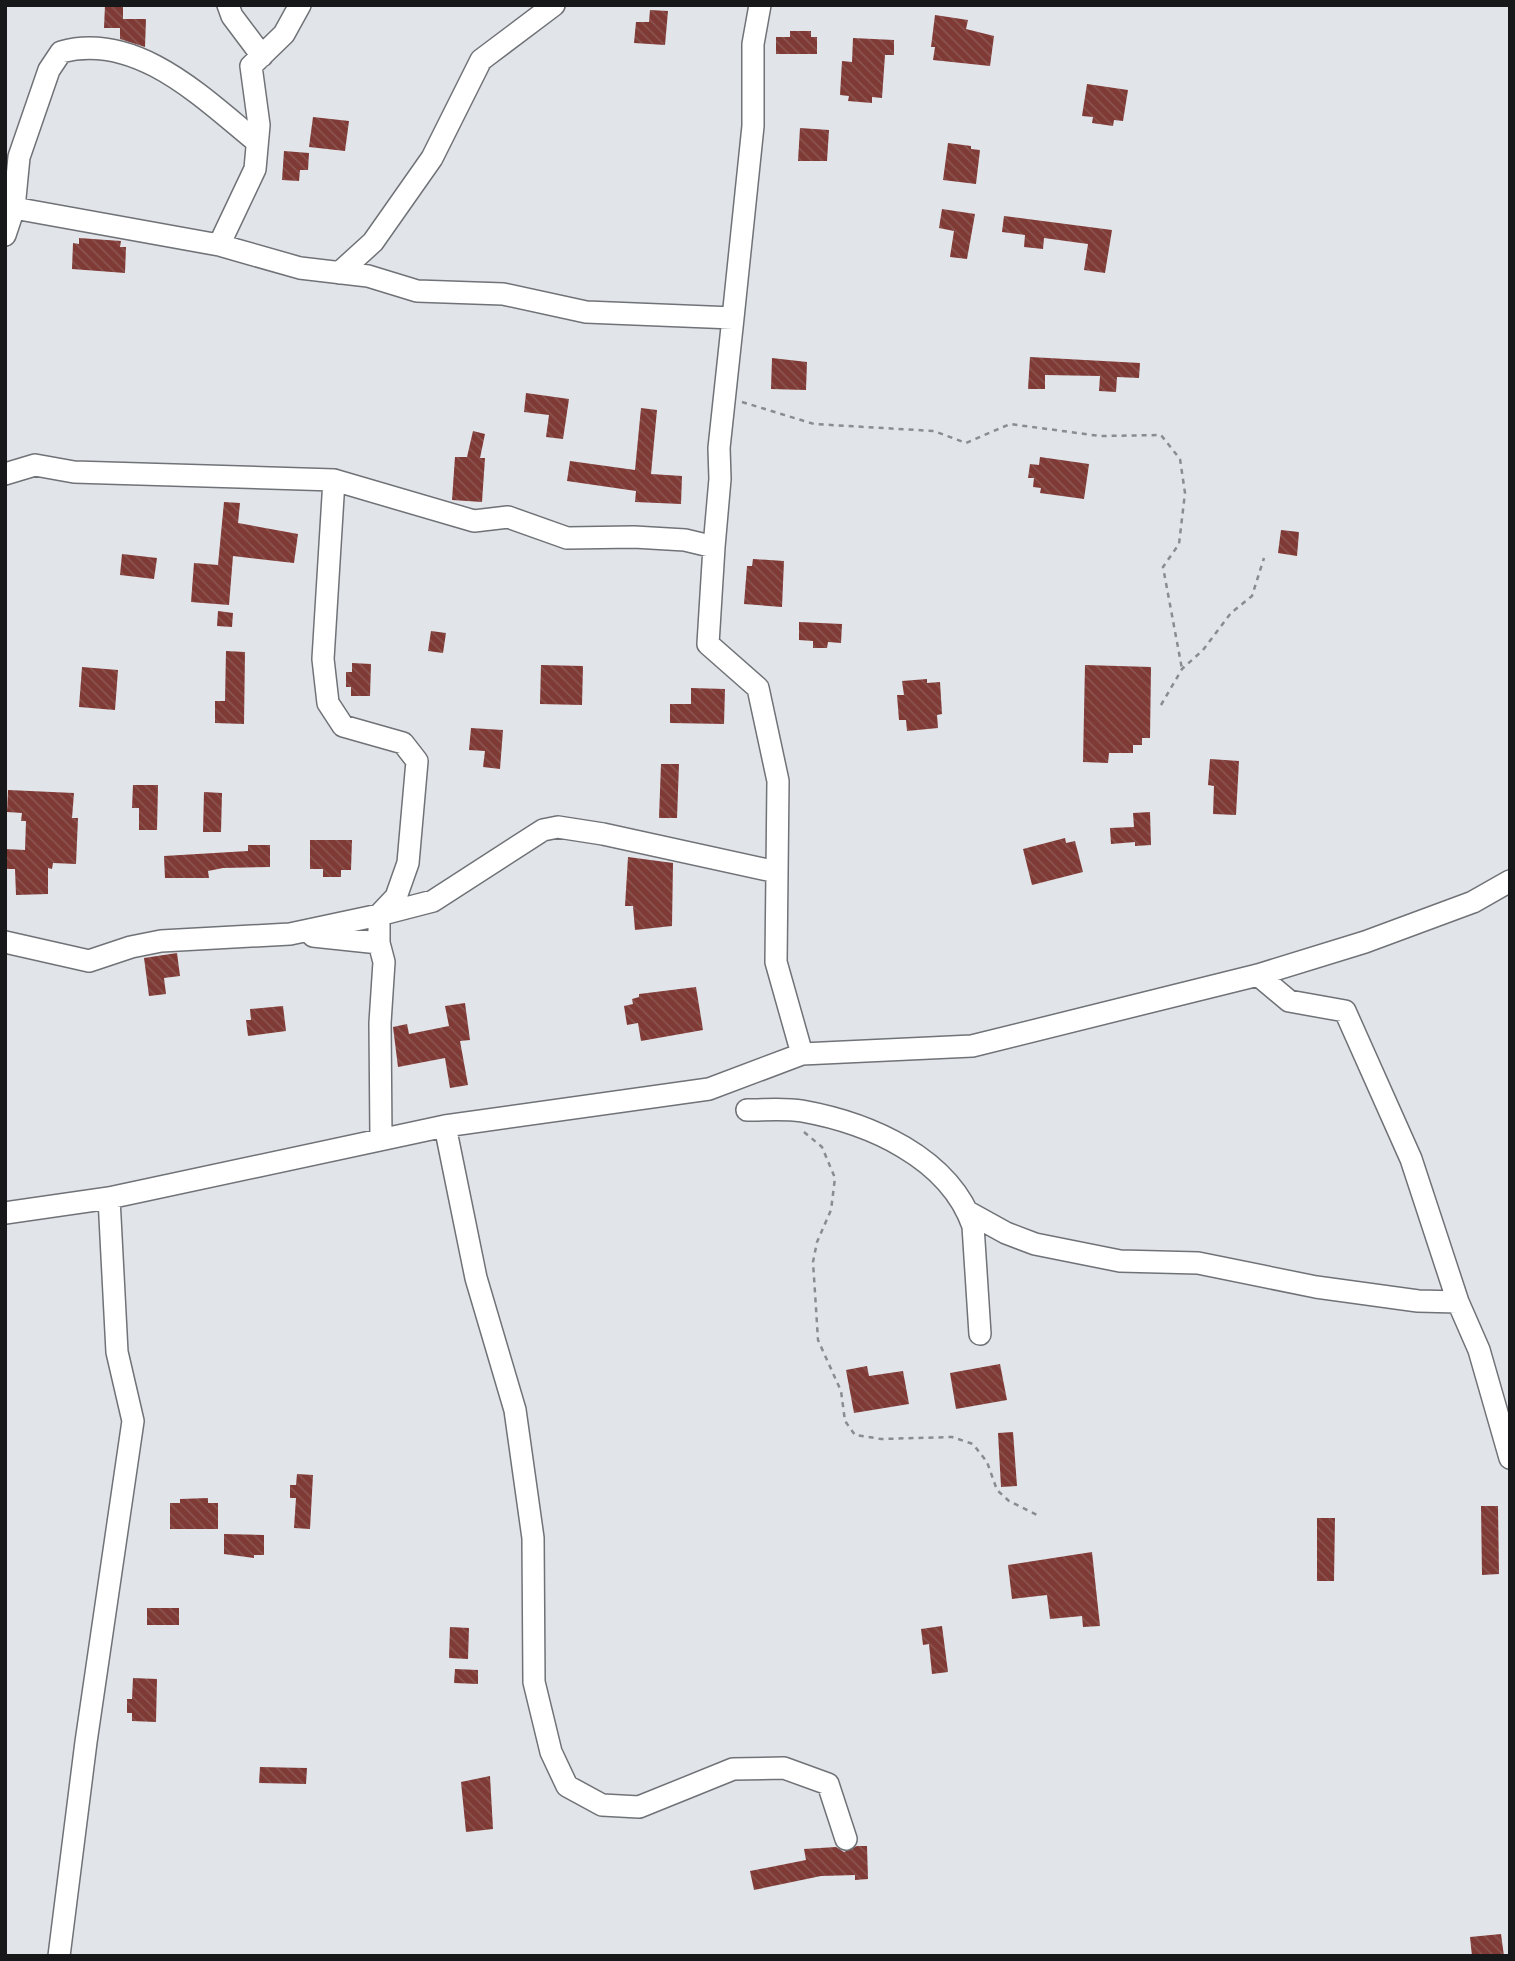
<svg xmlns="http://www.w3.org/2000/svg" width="1515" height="1961" font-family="'Nunito Sans',sans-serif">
	<defs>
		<pattern id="building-back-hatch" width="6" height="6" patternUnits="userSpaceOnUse" patternTransform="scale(1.75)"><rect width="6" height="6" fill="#7f3a35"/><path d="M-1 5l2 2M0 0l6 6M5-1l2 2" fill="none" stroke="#8b5450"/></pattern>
	</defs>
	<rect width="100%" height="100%" fill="#e1e4e9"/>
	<path fill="url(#building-back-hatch)" d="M105,5H123V19H146L145,47L120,39V28H104Z
		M650,10L668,11L665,45L634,43L636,22H649Z
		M935,15L968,20L966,29L994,36L990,66L933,60L935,47H931Z
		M790,31H811V37H817V54H776V37H790Z
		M853,38L894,40V55H885L882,98L872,97V103L848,101L849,96L840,95L842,61L852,62Z
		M1087,84L1128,90L1123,121L1114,120L1113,126L1092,123L1093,117L1082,116Z
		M313,117L349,121L345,151L309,147Z
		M800,128L829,130L827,161H798Z
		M948,143L971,146V149L980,150L976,184L943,180Z
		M284,151L309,153L308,170H300L299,181L282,180Z
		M942,209L975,214L967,259L950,257L954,231L939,228Z
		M1004,216L1112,230L1105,273L1084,270L1088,244L1044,238L1043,249L1024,247L1025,235L1002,232Z
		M79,238L121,241L120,247H126L125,273L72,269L73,243L79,244Z
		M1030,357L1140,363L1139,378L1117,377L1116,392L1099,391L1100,376L1045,375V389H1028Z
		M772,358L807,362L806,390L771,389Z
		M526,393L569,399L563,439L546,437L549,415L524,412Z
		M641,408L657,410L651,474L682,476L681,504L635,502L636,491L567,481L570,461L635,470Z
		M473,431L485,434L480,458H485L482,502L452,500L455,457H467Z
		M1040,457L1089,464L1084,499L1040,493L1041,488L1033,487L1034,478H1028L1030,464L1039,465Z
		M224,502L240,503L238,523L298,534L294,563L233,556L229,605L191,602L194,563L218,565Z
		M1281,530L1299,532L1297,556L1278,553Z
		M122,554L157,558L154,579L120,575Z
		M753,559L784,561L782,607L744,604L747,566H752Z
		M218,611L233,613L232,627L217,626Z
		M799,622L842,624L841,643L828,642L827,648H813V641L799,640Z
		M431,631L446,633L443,653L428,651Z
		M226,651L245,652L244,724L215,723V701H225Z
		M352,663L371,664L370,696H351V687H346V672H352Z
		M541,665L583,666L582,705L540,704Z
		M1085,665L1151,667L1150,738H1142V745H1133V753H1109L1108,763L1083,762Z
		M82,667L118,670L115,710L79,707Z
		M927,679V683L940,682L942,714L937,715L938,728L907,731L906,720H899L897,695H904L902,681Z
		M691,688L725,689L724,724L670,723V704H691Z
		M471,728L503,730L500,769L483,767L485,751L469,750Z
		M1210,759L1239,761L1236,815L1213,814L1214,786L1208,785Z
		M661,764H679L677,818H659Z
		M133,785H158L157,830H139V808H132Z
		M8,790L74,793L72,818H78L76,864L53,863L52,869L48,868V894L16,895L15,869H5V849L25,850L26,821H21L22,813L7,812Z
		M204,792L222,793L221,832H203Z
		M1150,812L1151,845L1135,846V842L1111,844L1110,828L1134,827L1133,813Z
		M1065,838L1066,843L1075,841L1083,872L1032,885L1023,849Z
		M310,840H352L351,870H341V877H323V869H310Z
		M248,845H270V867L223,868L208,871L209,878H165L164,856L248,851Z
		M628,857L673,863L672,926L635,930L633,906H625Z
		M177,953L180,976L164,978L166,994L149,996L144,958Z
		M696,987L703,1030L641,1041L638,1023L627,1025L624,1006L633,1004L632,999L639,997V994Z
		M465,1003L470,1040L460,1041L468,1085L450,1088L445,1058L398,1067L393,1027L407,1024L409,1034L449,1026L445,1006Z
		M283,1006L286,1031L248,1036L246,1020H251L250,1009Z
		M1000,1364L1007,1400L956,1409L950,1373Z
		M867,1366L869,1376L903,1371L909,1404L854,1413L846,1370Z
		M1013,1432L1017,1486L1001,1487L998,1433Z
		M297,1474L313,1475L310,1529L294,1528L296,1498H290V1485H296Z
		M208,1498V1503H218V1529H170V1503H180V1499Z
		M1481,1506H1498L1499,1574L1482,1575Z
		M1317,1518H1335L1334,1581H1317Z
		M224,1534L264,1535V1555H254V1558L224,1554Z
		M1092,1552L1100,1626L1083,1627L1082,1616L1050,1619L1047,1595L1012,1599L1008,1565Z
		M147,1608H179V1625H147Z
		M942,1626L948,1672L932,1674L929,1644L923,1645L921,1629Z
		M450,1627L469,1628L468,1659L449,1658Z
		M455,1669L478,1670V1684L454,1683Z
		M133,1678L157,1679L156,1722L132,1721V1713H127V1699H132Z
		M260,1767L307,1768L306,1784L259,1783Z
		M490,1776L493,1829L466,1832L461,1782Z
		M857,1846H867L868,1879L855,1880V1875L821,1876L754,1890L750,1871L806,1860L804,1849L836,1847L844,1852Z
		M1501,1934L1504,1956H1472L1470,1937Z"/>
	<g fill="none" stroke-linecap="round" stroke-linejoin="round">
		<g stroke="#6f7276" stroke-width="24">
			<path id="minor" d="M228,5L232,16L262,56
				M5,206L14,208L5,235
				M219,245L255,169L259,125L251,66L284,34L300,5
				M339,273L373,242L432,158L481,60L554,5
				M733,318L753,126V44L760,5
				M5,474L35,465L74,472L334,480L474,521L508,517L567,538L634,537L685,540L714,547L720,479L719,448L733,318L586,312L503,294L417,291L368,276L300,268L219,245L14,208L19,157L49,70L61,52C137,31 204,99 257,142
				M334,480L323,659L328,703L343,726L403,743L417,761L408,863L396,897L379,915V943
				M777,872L776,962L802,1054
				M313,936L379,943L384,962L380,1023L381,1139
				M5,942L89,961L131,947L161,941L290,934L379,915L433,901L543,830L558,827L603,834L777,872L778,781L758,688L708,644L714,547
				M1258,975L1289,1001L1345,1011L1411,1159L1458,1302L1479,1350L1510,1458
				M747,1110C765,1110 784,1108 802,1111C869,1123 949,1157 973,1226L980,1334
				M445,1126L476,1278L515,1410L533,1538L534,1682L551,1752L567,1786L602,1805L639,1807L733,1769L784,1768L828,1784L846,1839
				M968,1212L1006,1233L1035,1244L1120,1261L1198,1263L1316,1287L1418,1301L1458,1302
				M5,1213L109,1198L445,1126L709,1089L802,1054L972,1046L1258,975L1365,942L1473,902L1510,881
				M59,1956L86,1742L133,1421L117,1352L109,1198"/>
		</g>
		<path stroke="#8a8c8f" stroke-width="2.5" stroke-dasharray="5 5" stroke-linecap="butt" d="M742,402L814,424L934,431L966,443L1010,424L1100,436L1161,435L1180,459L1185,493L1179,544L1163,567L1182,669
			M1161,705L1182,669L1203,650L1231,613L1252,596L1264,558
			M804,1132L822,1147L835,1178L831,1210L817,1242L813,1262L816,1308L818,1340L841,1391L845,1421L855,1435L881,1439L952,1437L973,1444L987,1462L997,1490L1009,1501L1039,1516"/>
		<use href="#minor" stroke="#fff" stroke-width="21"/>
	</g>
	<rect width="1515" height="1961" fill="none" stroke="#171819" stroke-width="14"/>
</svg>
